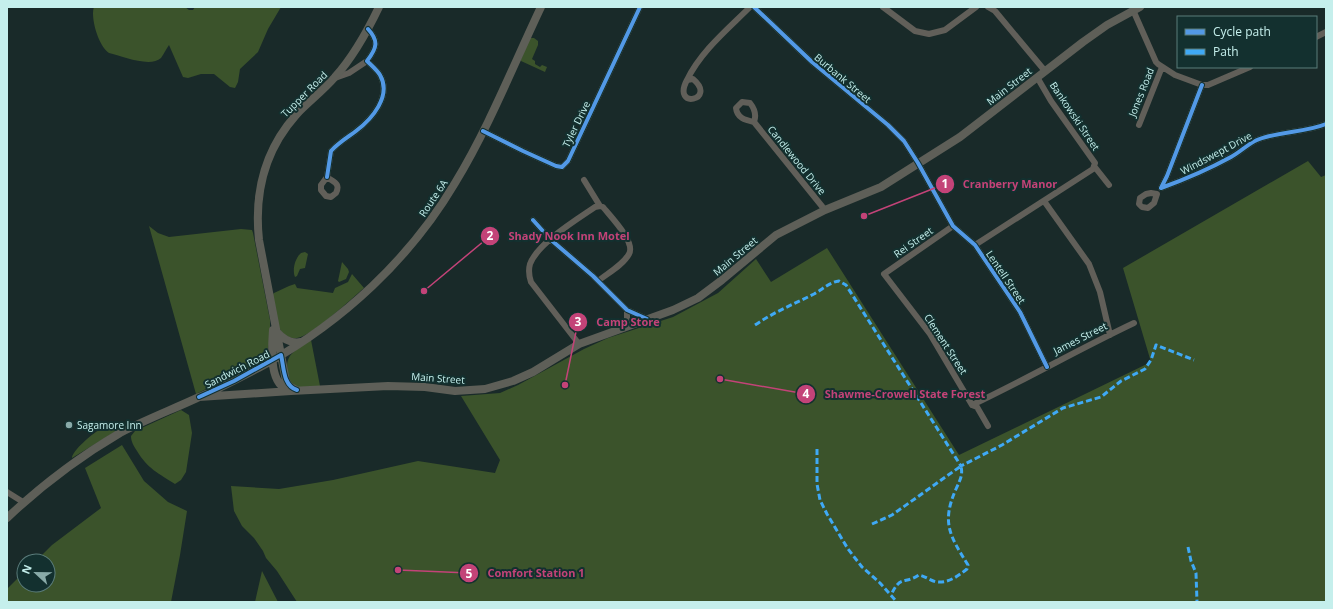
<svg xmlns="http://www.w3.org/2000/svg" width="1333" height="609" font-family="'Open Sans',sans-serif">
	<rect width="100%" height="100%" fill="#192a29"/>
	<path fill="#3b532b" d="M94,7H185L189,10H193L195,7H281L268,29L258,52L240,69L238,82L235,88L230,87L214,74H201L188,78L183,77L169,45C166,49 164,54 161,58C150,68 122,56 109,53C99,47 90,18 94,7Z
		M530,38H534L538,41V45L532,59L535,61V64L540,67L542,65L547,67L545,72L521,61V59Z
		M1308,161L1321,177L1326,175V602H297L277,571L266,558L263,551L254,538L242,526L234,511L231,486L279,489L333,480L418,461L495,473L500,460L461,396L500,393L518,385L584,349L608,338L673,317L718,293L756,259L771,282L827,248L959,455L1151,362L1123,268Z
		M149,226L158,233L169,237L241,229L252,230L253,233L270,320V341L267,352L256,364L196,394Z
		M301,253L305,252L308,254L305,268L300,269L297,276L295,277C292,270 295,258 301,253Z
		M342,262L348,269L349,272L346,279L339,282L338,281Z
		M352,274L364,288C351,299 312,336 297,338C291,339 285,336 281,331C276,324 274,304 272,295L274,293L289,286L295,284L297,288L333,293L335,288L348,282Z
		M311,340L320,386C313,386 301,389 295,386C290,384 290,380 289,376C282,355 296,350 311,340Z
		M181,410L189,415L192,433L186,472L181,480L175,484C158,473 148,469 137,451C134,446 131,442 131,436L135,431Z
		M111,425L118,426V430L72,458C72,451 92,434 99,430C102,427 107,426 111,425Z
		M122,445L144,481L168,502L187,511L180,555L171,602H7V589L24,572V585H48V561H36L52,545L101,508L85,468Z
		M262,571L278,602H255Z"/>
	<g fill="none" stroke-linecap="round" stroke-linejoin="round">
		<path stroke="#615f59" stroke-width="6" d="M754,7L812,62L888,125L904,141L918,163L953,226L975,245L1020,312L1047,367
			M883,7L915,31L929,34L945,30L976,7
			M988,7L995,11L1045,71
			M1133,10L1156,62L1158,64L1175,75L1202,85H1208L1250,67
			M1316,37L1326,32
			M1037,77L1051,101L1095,163L1094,166L1109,185
			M335,78L349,73L367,61
			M693,79C718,100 671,110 687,80Z
			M687,80C701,51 728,29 750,7
			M1202,85L1167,176L1161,188C1186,179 1209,169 1231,157C1240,152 1248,144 1257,140C1279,131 1304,133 1326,124
			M754,122C757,114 754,108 750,103L742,102L736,108C737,118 745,120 754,122L825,210
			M1139,125L1162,67
			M483,131L523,151L556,166L562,167L568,161L640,7
			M327,177L331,151C338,143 348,137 356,131C372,119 392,96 380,75C377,70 371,65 367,61C377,48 379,41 368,29
			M327,177C333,182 341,183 336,193L331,197L326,196L321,190V185Z
			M584,180L600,206L603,207C610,216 636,242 629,254C623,265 608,273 598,281
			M1151,193L1157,194L1154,203L1148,208L1142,207L1139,204L1140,198L1146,194Z
			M1044,201L1089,264L1100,292L1110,335
			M533,220L550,239L593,276L627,310L647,319
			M953,226L884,274L930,334L972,405L977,407L988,426
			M975,245L1093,169L1094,166
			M627,310V327
			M579,344L531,282C529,276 528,271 530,264C538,243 576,220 595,207L600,206
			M972,405C1027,379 1079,349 1134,323
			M7,492L23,502"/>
		<path stroke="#5e5f58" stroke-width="8" d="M273,330C272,346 268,386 290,390
			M277,332C283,339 291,344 301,342
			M296,390L289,386L286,381L259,240C254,193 264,151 296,115C308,102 323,91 335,77C354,56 367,32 379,7
			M199,397L291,391L388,386L425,387L455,391L485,389L513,381L533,372L579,344L673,310L698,298L722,280L776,235L825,210L881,187L960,137L1083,42L1107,25L1140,7
			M7,518C42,485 79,457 120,433C145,420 171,410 197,398C221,388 243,376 266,364C343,321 410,259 455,183C489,127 513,66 541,7"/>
		<path stroke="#3fa9f5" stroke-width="3" stroke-dasharray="6 3" stroke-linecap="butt" d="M755,325C774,312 794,304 814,294C823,289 830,282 839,281L846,285L961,466L1002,445L1063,408L1101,397L1121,381L1145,369L1151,360L1156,345L1194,360
			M817,449V484L820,500L827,514L848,549L862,567L880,583L897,602
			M872,524L892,515L961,466C963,476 960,480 956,489C941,523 950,536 968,565L967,569C958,576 949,583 937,582C931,581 925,576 919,575C904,585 901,574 891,595
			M1188,547L1191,561L1196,573L1197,602"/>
		<g stroke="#13302f" stroke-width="6">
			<path id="cycleway" d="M754,7L812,62L888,125L904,141L918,163L953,226L975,245L1020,312L1047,367
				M1202,85L1167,176L1161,188C1186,179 1209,169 1231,157C1240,152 1248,144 1257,140C1279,131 1304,133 1326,124
				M483,131L523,151L556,166L562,167L568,161L640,7
				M327,177L331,151C338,143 348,137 356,131C372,119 392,96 380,75C377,70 371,65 367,61C377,48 379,41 368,29
				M533,220L550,239L593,276L627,310L647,319
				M199,397L234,381L281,355C284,367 283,386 297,390"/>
		</g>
		<use href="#cycleway" stroke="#5399e6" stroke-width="4"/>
	</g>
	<circle fill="#89aaa8" stroke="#13302f" stroke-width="1.5" cx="69" cy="425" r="4"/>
	<g text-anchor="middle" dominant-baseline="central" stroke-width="4" stroke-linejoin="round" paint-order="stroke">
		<g font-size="10" fill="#c5efec" stroke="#13302f">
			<text transform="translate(843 78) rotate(40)">Burbank Street</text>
			<text transform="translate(1009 86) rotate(-38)">Main Street</text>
			<text transform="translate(1141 92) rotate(-68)">Jones Road</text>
			<text transform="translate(304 94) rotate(-45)">Tupper Road</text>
			<text transform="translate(1075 116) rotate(56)">Bankowski Street</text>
			<text transform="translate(576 124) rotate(-64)">Tyler Drive</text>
			<text transform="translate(1216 153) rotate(-28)">Windswept Drive</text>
			<text transform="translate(797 160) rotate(51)">Candlewood Drive</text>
			<text transform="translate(433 198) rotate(-56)">Route 6A</text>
			<text transform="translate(913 242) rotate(-35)">Rei Street</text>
			<text transform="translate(735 256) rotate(-40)">Main Street</text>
			<text transform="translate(1006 277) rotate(56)">Lentell Street</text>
			<text transform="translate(1080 338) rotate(-27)">James Street</text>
			<text transform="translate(946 344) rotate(57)">Clement Street</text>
			<text transform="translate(237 369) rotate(-27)">Sandwich Road</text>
			<text transform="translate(438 378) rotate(4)">Main Street</text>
		</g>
		<g font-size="10" fill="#c5efec" stroke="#13302f" text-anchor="start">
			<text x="77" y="425">Sagamore Inn</text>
		</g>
	</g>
	<path fill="none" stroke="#c34378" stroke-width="1.5" d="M864 216L945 184M424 291L490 236M565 385L578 322M720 379L806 394M398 570L469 573"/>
	<g fill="#c34378" stroke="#13302f" stroke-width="1.5">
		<circle cx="864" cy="216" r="4"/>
		<circle cx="424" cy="291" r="4"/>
		<circle cx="565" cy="385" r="4"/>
		<circle cx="720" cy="379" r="4"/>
		<circle cx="398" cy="570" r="4"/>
		<circle cx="945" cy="184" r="10"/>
		<circle cx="490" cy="236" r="10"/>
		<circle cx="578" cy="322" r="10"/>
		<circle cx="806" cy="394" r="10"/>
		<circle cx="469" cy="573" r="10"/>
	</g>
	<g font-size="12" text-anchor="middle" font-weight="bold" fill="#fff">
		<text x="945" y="188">1</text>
		<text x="490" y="240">2</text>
		<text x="578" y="326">3</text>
		<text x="806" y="398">4</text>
		<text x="469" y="578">5</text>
	</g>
	<g font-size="11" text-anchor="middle" font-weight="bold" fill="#c34378" stroke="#13302f" stroke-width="4" stroke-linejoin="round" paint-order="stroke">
		<text x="1010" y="188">Cranberry Manor</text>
		<text x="569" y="240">Shady Nook Inn Motel</text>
		<text x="628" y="326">Camp Store</text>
		<text x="905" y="398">Shawme-Crowell State Forest</text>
		<text x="536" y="577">Comfort Station 1</text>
	</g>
	<rect width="1333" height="609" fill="none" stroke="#c5efec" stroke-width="16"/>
	<rect x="1177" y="16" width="140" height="52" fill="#13302f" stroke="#5a7c7b"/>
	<rect x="1185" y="29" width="20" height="6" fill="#5399e6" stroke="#5a7c7b"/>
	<text x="1213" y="36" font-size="12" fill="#c5efec">Cycle path</text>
	<rect x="1185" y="49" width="20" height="6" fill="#3fa9f5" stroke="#5a7c7b"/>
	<text x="1213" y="56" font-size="12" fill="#c5efec">Path</text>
	<g transform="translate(36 573) rotate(292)"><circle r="19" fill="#13302f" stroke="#5a7c7b"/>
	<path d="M0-3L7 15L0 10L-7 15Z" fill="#89aaa8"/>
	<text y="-6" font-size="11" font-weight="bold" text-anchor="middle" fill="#c5efec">N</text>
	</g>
</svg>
